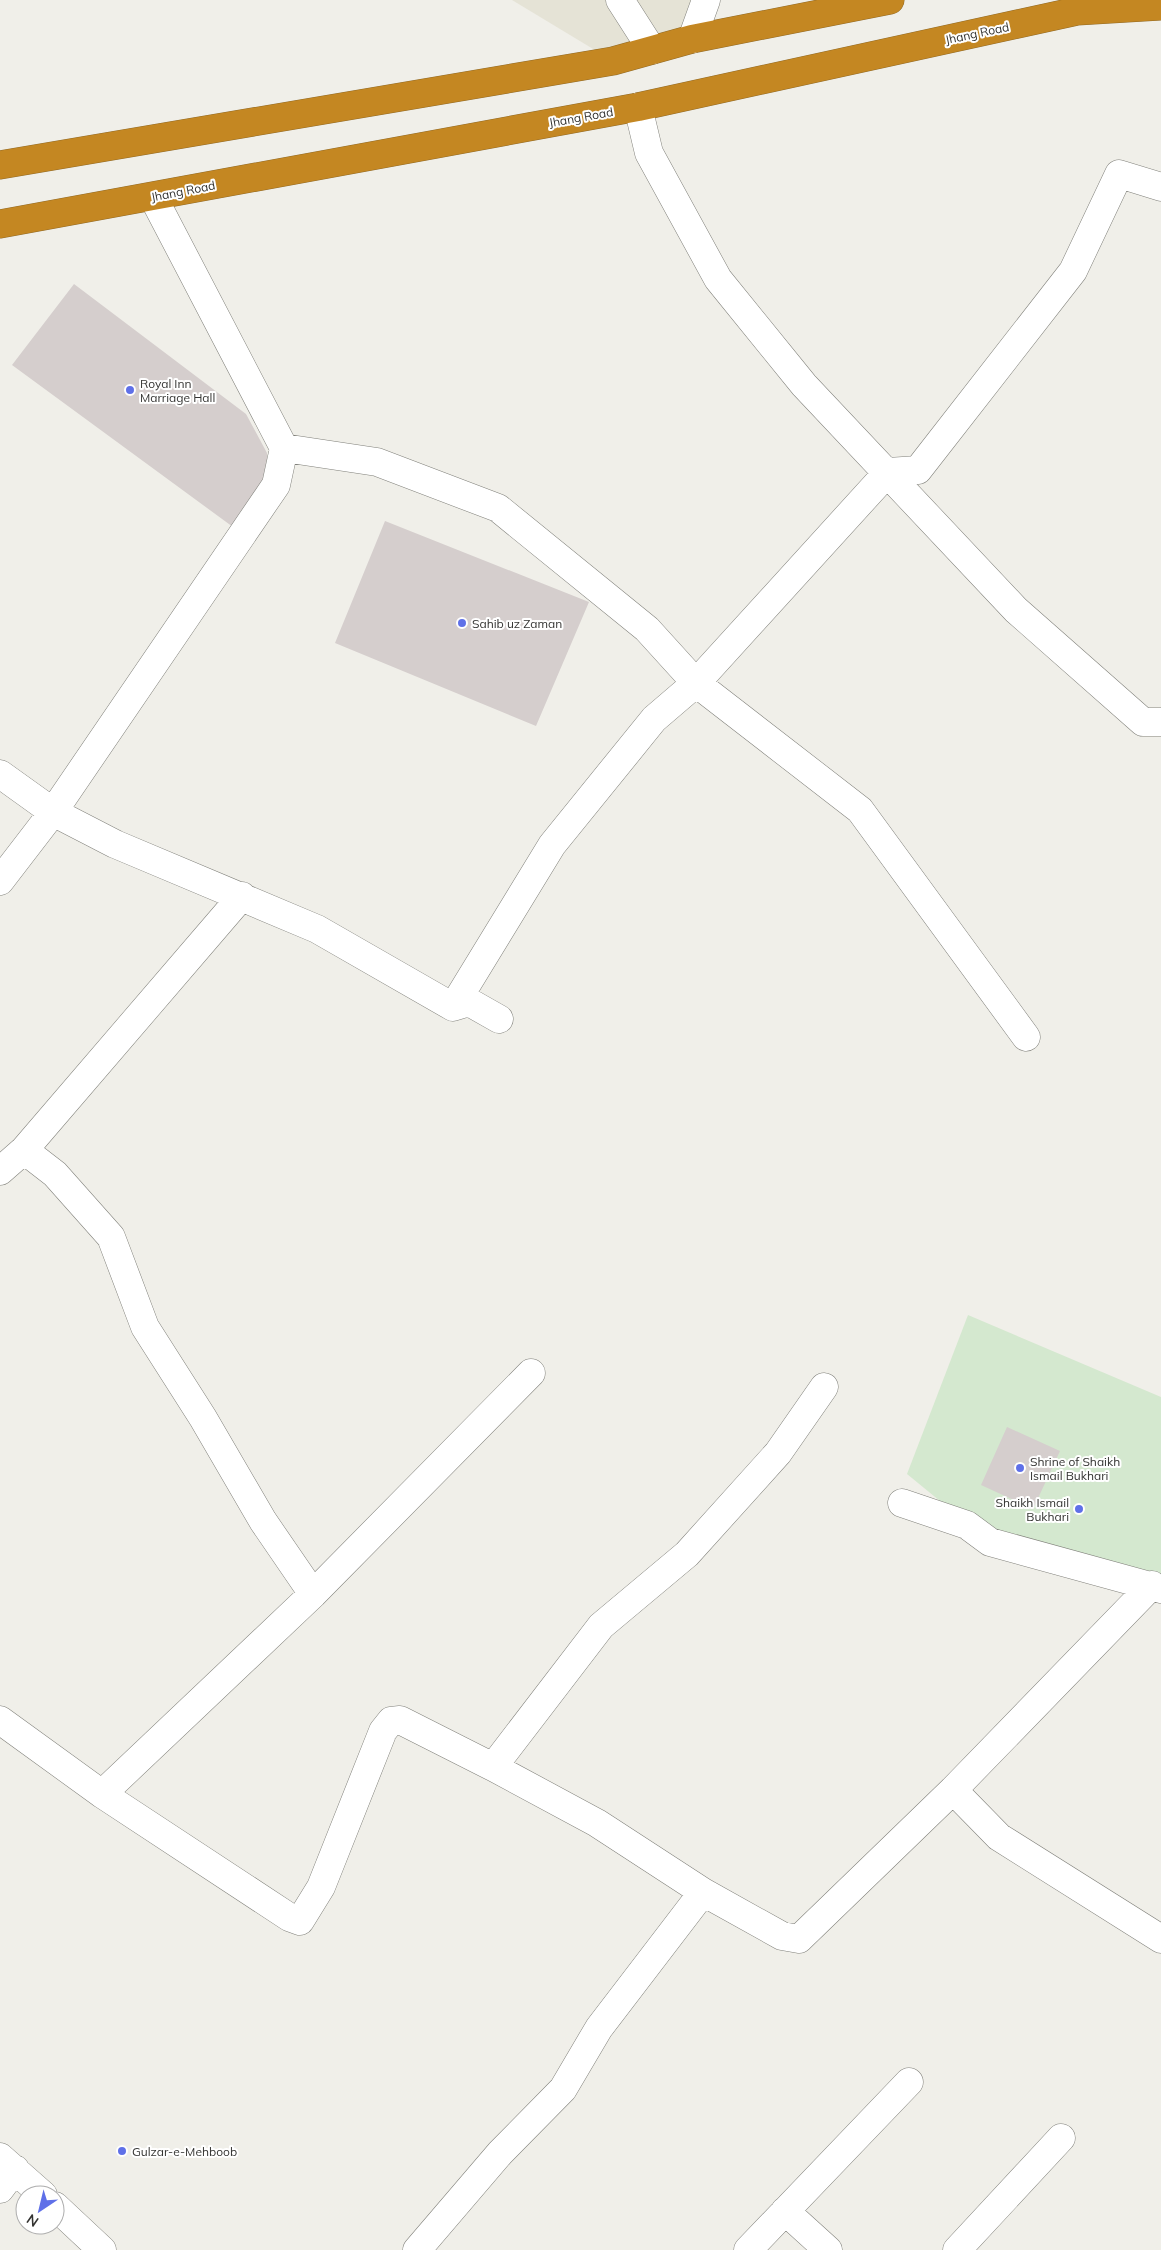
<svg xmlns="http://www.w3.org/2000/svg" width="1161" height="2250" font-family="Mulish,sans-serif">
	<rect width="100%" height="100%" fill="#f0efe9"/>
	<path fill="#e5e3d6" d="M512,0H706L692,39L613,61Z"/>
	<path fill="#d4e8cf" d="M968,1315L1161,1397V1589L990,1542L907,1474Z"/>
	<path fill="#d5cecd" d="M74,284L246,414L267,453V474L261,487L233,527L12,365Z
		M385,521L589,602L536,726L335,643Z
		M1007,1427L1060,1451L1033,1509L981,1485Z"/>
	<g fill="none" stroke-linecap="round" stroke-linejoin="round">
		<g stroke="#81817b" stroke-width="29">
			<path id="street" d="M620,0L652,50
				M692,39L706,0
				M638,107L649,153L718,279L804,385L1016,610L1143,722H1161
				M153,197L284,448L377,462L498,508L647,629L696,683L860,810L1026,1037
				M0,774L53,812L115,844L317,929L453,1007L469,1002L499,1019
				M0,881L53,812L276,485L284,448
				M453,1007L552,845L654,719L696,683L888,472L918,470L1073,271L1119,174L1161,187
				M24,1150L55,1174L111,1237L145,1327L203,1418L263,1521L313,1594
				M0,1171L24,1150L242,896
				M902,1503L967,1525L990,1542L1161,1589
				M0,1720L102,1794L289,1917L300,1921L321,1887L383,1731L391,1721L400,1720L493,1767L597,1823L703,1892L782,1936L799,1939L953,1790L1152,1585
				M493,1767L601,1626L687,1554L778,1453L824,1387
				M953,1790L999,1837L1161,1939
				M102,1794L313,1594L531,1373
				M0,2157L43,2195
				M0,2189L15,2169
				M55,2206L102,2250
				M785,2211L828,2250
				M417,2250L500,2153L563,2089L599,2028L703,1892
				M748,2250L909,2082
				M957,2250L1061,2138"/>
		</g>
		<g stroke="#916a27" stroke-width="29">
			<path id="highway" d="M0,165L613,61L692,39L890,0
				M0,224L638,107L1077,11L1161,6"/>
		</g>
		<use href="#street" stroke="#fff" stroke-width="28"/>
		<use href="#highway" stroke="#c48722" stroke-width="28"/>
	</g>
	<g fill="#5f70e8" stroke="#fff" stroke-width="2">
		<circle cx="130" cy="390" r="5"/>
		<circle cx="462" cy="623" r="5"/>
		<circle cx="1020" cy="1468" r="5"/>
		<circle cx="1079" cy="1509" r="5"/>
		<circle cx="122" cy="2151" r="5"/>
	</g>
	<g text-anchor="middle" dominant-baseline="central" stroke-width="4" stroke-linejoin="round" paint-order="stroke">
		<g font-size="12" fill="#333331" stroke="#fff">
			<text transform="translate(977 33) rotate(-12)">Jhang Road</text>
			<text transform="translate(581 117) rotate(-10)">Jhang Road</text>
			<text transform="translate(183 191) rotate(-11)">Jhang Road</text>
		</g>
		<g font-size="12" fill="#333331" stroke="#fff" text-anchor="start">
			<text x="140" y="383">Royal Inn<tspan x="140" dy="14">Marriage Hall</tspan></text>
			<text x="472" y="623">Sahib uz Zaman</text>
			<text x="1030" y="1461">Shrine of Shaikh<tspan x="1030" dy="14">Ismail Bukhari</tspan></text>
			<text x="1069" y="1502" text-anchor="end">Shaikh Ismail<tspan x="1069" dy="14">Bukhari</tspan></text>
			<text x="132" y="2151">Gulzar-e-Mehboob</text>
		</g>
	</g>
	<g transform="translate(40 2210) rotate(215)"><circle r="24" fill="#ffffff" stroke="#adadad"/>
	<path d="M0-4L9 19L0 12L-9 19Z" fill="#5f70e8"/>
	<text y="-8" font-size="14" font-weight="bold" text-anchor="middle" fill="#333331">N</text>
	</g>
</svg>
